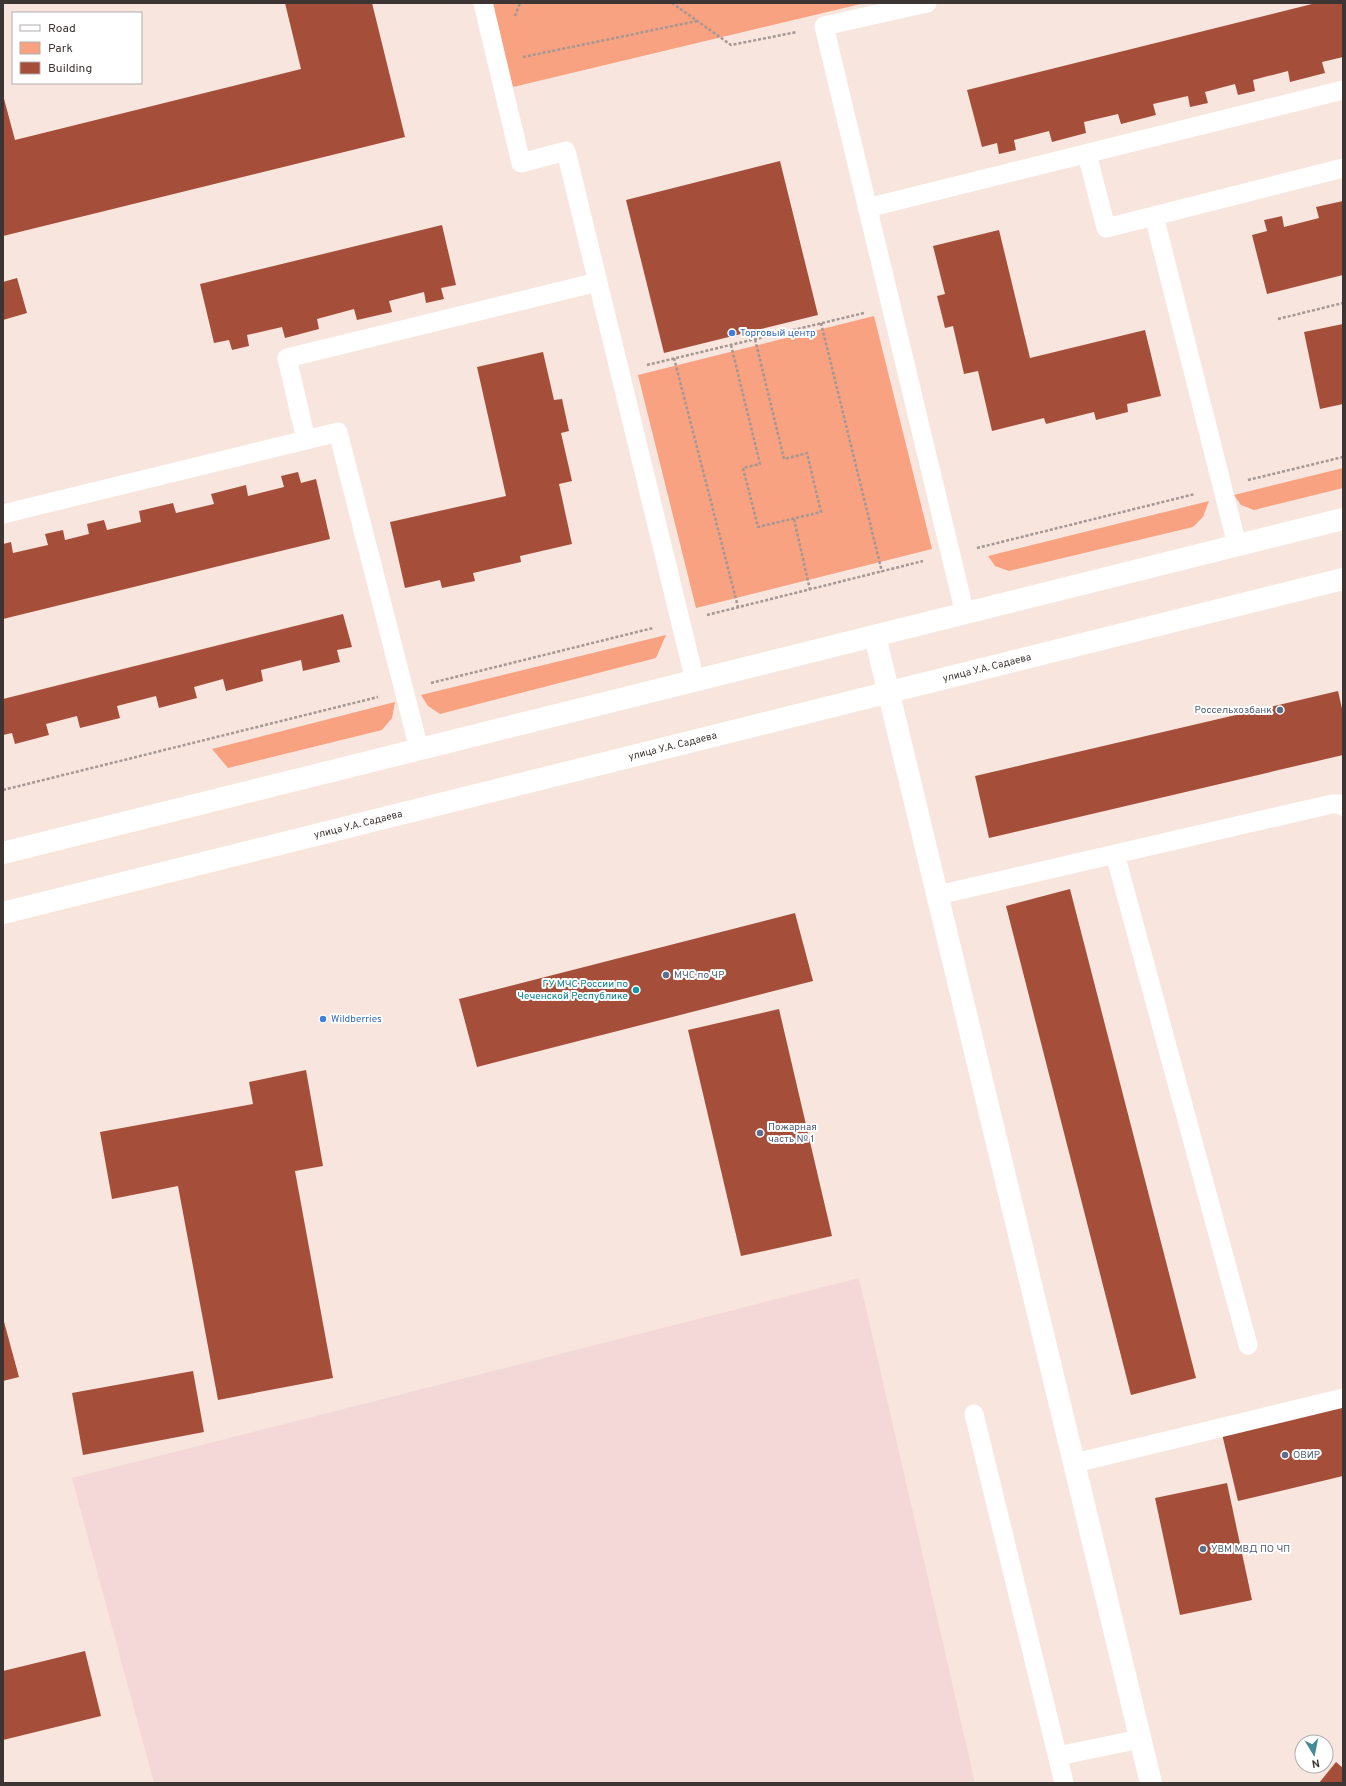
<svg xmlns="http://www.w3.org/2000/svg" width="1346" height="1786" font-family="Overpass,sans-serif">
	<rect width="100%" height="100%" fill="#f7e5de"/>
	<path fill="#f3d8d7" d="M859,1278L975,1783H154L72,1478Z"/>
	<path fill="#f8a281" d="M493,3H865L513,87Z
		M874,316L932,549L696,608L638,375Z
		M1343,468V488L1254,510L1241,505L1234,495Z
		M1209,501L1203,517L1193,527L1009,571L995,566L988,556Z
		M666,635L656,658L440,714L428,706L421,695Z
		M395,702L392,718L382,730L228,768L212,749Z"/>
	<path fill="#a54f3a" d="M285,3H372L405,137L3,236V95L15,140L301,69Z
		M1316,3H1343V57L1322,62L1325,73L1290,82L1288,71L1253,80L1255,91L1238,95L1235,84L1205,92L1208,103L1190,107L1188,96L1153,104L1156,115L1121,124L1118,114L1084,122L1086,133L1052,142L1049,131L1014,140L1016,150L999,154L997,143L982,147L967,90Z
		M780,161L818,315L664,353L626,200Z
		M1343,201V275L1267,294L1252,235L1267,231L1264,220L1282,216L1284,227L1319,218L1316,207Z
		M442,225L456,285L441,288L444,299L426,303L424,292L389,301L392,312L357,320L354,309L317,319L319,329L285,338L282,327L247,335L249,346L232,350L229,340L214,343L200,284Z
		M999,230L1030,358L1145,330L1161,396L1127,404L1128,412L1096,420L1094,412L1046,424L1044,418L992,431L978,371L964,374L953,326L945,328L937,296L945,294L933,246Z
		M17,278L27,313L3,320V282Z
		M1343,324V404L1320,409L1304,332Z
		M543,352L554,400L562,399L569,431L561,433L572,481L559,484L572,544L520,556L521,562L473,573L475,581L442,588L440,580L405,588L390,522L506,496L477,367Z
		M298,472L301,483L316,479L330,539L3,619V544L11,542L13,553L48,545L45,534L63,530L65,540L89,534L87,524L104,520L107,530L141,522L139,511L173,503L176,513L214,504L211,494L246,485L248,496L284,487L281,476Z
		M343,614L352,647L337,650L340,662L303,671L301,660L261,670L263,681L226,691L223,679L194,687L197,698L159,708L156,696L117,706L120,718L80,728L77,716L46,724L49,735L15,744L12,733L3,735V699Z
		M1338,691L1343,713V755L989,838L975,776Z
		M1070,889L1196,1378L1131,1395L1006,906Z
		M795,913L813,981L477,1067L459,999Z
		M779,1009L832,1236L741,1256L688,1030Z
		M306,1070L323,1166L295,1171L333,1378L218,1400L178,1186L112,1199L100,1132L253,1104L249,1082Z
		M3,1318L19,1377L3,1381Z
		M193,1371L204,1432L83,1455L72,1393Z
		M1343,1405V1476L1238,1501L1222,1434Z
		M1227,1483L1252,1600L1180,1615L1155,1498Z
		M85,1651L101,1716L3,1740V1671Z
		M1336,1762L1343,1768V1783H1319Z"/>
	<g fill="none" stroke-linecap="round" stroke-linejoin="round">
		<path stroke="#a59793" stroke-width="2.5" stroke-dasharray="3 2" stroke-linecap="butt" d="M672,3L731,45L797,32
			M515,16L520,3
			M523,57L697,21
			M1278,319L1343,303
			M821,323L882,572
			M731,345L760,464L743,468L758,527L821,512L807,453L784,459L755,339
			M674,358L738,607
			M647,365L864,313
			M1248,480L1343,457
			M794,519L810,590
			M977,548L1195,494
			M707,615L923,561
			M431,683L653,628
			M3,790L378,697"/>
		<path stroke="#fff" stroke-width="19" d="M483,3L521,163L566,151L695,681
			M927,3L824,26L965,614
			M1087,154L1106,228L1154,216L1237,545
			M867,208L1343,90
			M1154,216L1343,168
			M306,440L338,432L419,749
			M3,514L306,440L287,358L598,282
			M1115,854L1248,1345
			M938,895L1332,804H1340L1343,806
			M974,1414L1064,1783
			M1075,1463L1343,1398
			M1058,1756L1140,1739"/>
		<path stroke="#fff" stroke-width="22" d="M875,636L1151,1783"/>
		<g stroke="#fff" stroke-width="22">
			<path d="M3,853L1343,519"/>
			<path id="s1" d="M3,913L1343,579"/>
		</g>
	</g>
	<g fill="#3f7fe0" stroke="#fff" stroke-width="1.5">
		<circle cx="732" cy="333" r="4"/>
		<circle cx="323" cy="1019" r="4"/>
	</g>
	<g fill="#5c6f8a" stroke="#fff" stroke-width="1.5">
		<circle cx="1280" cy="710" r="4"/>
		<circle cx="666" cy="975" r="4"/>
		<circle cx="760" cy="1133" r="4"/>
		<circle cx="1285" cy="1455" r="4"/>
		<circle cx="1203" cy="1549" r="4"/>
	</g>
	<circle fill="#0f9aa8" stroke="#fff" stroke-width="1.5" cx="636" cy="990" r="4"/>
	<g text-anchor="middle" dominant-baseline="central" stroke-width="4" stroke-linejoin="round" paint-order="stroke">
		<g font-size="10" fill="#366cbe" stroke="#fff" text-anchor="start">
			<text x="740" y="333">Торговый центр</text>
			<text x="331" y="1019">Wildberries</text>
		</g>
		<g font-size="10" fill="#3d3533" stroke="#fff">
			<text stroke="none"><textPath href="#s1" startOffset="1014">улица У.А. Садаева</textPath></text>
			<text stroke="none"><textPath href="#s1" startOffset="690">улица У.А. Садаева</textPath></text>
			<text stroke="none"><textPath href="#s1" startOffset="366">улица У.А. Садаева</textPath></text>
		</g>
		<g font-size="10" fill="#4e5e75" stroke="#fff" text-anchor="start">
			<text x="1272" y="710" text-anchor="end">Россельхозбанк</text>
			<text x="674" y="975">МЧС по ЧР</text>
			<text x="768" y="1127">Пожарная<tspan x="768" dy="12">часть № 1</tspan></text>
			<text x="1293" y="1455">ОВИР</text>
			<text x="1211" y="1549">УВМ МВД ПО ЧП</text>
		</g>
		<g font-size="10" fill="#0d838f" stroke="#fff" text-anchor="end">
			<text x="628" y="984">ГУ МЧС России по<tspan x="628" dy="12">Чеченской Республике</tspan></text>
		</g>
	</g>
	<rect width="1346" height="1786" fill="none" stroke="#3d3533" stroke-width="8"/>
	<rect x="12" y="12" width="130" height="72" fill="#ffffff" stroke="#b1aead"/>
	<rect x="20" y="25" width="20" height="6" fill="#ffffff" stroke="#b1aead"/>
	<text x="48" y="32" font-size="12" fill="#3d3533">Road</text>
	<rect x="20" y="42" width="20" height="12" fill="#f8a281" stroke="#b1aead"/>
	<text x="48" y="52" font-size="12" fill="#3d3533">Park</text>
	<rect x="20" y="62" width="20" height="12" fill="#a54f3a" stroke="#b1aead"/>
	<text x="48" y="72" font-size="12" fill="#3d3533">Building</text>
	<g transform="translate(1314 1754) rotate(170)"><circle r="19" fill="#ffffff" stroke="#b1aead"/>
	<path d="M0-3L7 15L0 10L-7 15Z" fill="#458b97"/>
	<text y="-6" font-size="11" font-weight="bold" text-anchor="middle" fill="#3d3533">N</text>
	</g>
</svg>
